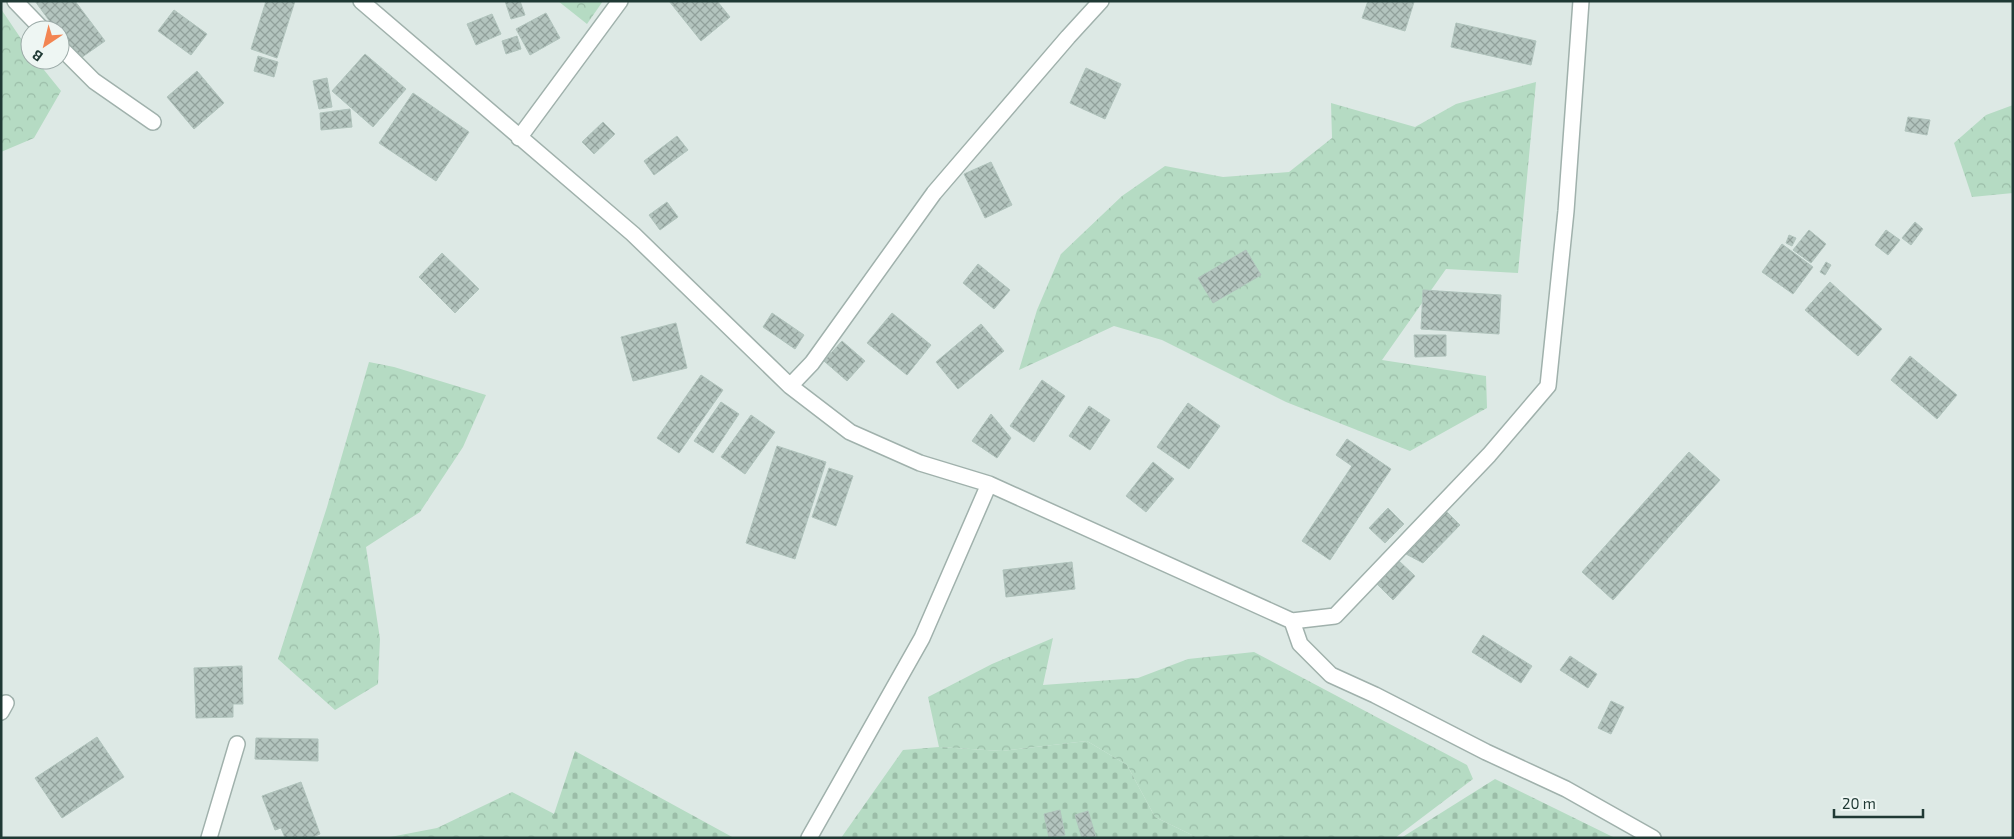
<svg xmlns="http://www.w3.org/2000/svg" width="2014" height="839" font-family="'Exo 2',sans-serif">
	<defs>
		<pattern id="forest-crowns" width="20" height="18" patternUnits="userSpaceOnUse" patternTransform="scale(1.25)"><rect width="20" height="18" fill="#b5dbc3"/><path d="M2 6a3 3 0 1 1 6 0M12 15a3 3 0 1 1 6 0" fill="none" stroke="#9bbda8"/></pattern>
		<pattern id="cemetery-stones" width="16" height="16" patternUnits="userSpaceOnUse" patternTransform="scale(1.25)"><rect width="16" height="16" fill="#b5dbc3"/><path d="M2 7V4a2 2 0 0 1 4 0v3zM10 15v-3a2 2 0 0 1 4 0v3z" fill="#9bbda8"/></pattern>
		<pattern id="building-cross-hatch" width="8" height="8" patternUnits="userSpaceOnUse" patternTransform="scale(1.25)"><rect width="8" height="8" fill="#b3c4be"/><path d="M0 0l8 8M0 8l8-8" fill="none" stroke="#91a09b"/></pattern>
	</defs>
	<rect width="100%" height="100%" fill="#dde9e5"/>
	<path fill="url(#forest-crowns)" d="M558,1H603L587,24Z
		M1,9L30,52V60H36L61,91L34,138L1,152Z
		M1536,82L1518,273L1446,269L1382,360L1486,376L1487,408L1410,451L1286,402L1162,340L1114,326L1019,370L1037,310L1061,254L1122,196L1165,166L1223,177L1289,172L1332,138L1331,103L1415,127L1456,104Z
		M2013,105V193L1972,197L1954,143L1986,115Z
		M369,362L394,367L486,395L463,447L420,512L366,547L380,639L378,684L335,710L278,659L327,507Z
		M1053,638L1043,685L1138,678L1188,659L1254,652L1467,765L1473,779L1395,838H1198L1155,817L1127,765L1087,741L1002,751L939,747L928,697L992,664Z
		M512,792L562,818L566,838H385L437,828Z"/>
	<path fill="url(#cemetery-stones)" d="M1087,741L1127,765L1155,817L1198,838H841L903,750L939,747L1002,751Z
		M575,751L734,838H546Z
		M1495,779L1615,838H1401Z"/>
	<path fill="url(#building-cross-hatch)" stroke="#b0c3bc" d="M35,1H75L105,41L78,60L60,35V30H56Z
		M266,1H295L277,58L251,49Z
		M505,1H520L525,15L511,19Z
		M669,1H717L730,17L701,41Z
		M1368,1L1414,2L1405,31L1362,18Z
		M174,10L207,34L191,55L158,31Z
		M546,13L560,38L530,55L516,29Z
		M492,14L501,34L476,45L467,24Z
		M1456,23L1536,41L1531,65L1451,47Z
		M517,36L521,49L506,54L502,41Z
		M365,54L406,89L373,127L332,91Z
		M258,56L278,62L274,77L254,71Z
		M1086,68L1121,84L1105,119L1070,103Z
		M197,71L224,103L194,129L167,97Z
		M327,78L332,107L319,109L313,81Z
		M413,93L469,132L436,181L379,143Z
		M350,109L352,127L321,130L320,113Z
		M1908,117L1930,120L1927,135L1905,131Z
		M603,122L615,134L594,154L582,142Z
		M677,136L688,150L654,175L644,161Z
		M991,162L1012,205L985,218L964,174Z
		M667,202L678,217L660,230L649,215Z
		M1915,222L1923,229L1911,245L1902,238Z
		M1809,230L1826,244L1811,263L1793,250Z
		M1886,230L1900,240L1888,255L1875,245Z
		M1789,235L1796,238L1792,246L1786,243Z
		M1782,244L1813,267L1793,294L1762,272Z
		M1246,250L1261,275L1213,303L1198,278Z
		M442,253L479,289L455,313L419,277Z
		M1826,262L1831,265L1825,275L1820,272Z
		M978,264L1010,290L994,309L963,283Z
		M1830,282L1882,329L1858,356L1805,310Z
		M1423,290L1501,295L1499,334L1421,329Z
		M772,313L804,335L795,349L763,327Z
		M892,313L931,345L907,375L867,343Z
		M676,323L687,368L633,381L621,337Z
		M981,324L1004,351L958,389L936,362Z
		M1414,335H1446V356L1415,357Z
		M842,341L865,361L847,381L824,361Z
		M1910,356L1957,395L1937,419L1891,380Z
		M701,375L723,390L679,453L657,438Z
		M1042,380L1065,396L1034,442L1010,426Z
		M721,402L739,414L713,453L694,441Z
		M1188,403L1220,426L1189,469L1157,447Z
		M1089,406L1110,420L1090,450L1069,436Z
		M991,414L1011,438L997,458L972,441Z
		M751,415L775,432L745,474L721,457Z
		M1347,439L1391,469L1330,560L1302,541L1352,466L1336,455Z
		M777,446L826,462L795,559L746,543Z
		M1689,452L1720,480L1613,600L1582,572Z
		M1153,462L1174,479L1146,512L1126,496Z
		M829,468L853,476L836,526L812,517Z
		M1388,508L1404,524L1385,543L1369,528Z
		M1447,512L1460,525L1423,563L1406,554Z
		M1399,561L1415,576L1393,600L1377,584Z
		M1072,562L1075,589L1006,597L1003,570Z
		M1483,635L1532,666L1521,683L1472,652Z
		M1570,656L1597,674L1588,688L1560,670Z
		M242,666L243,704H233V717L196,718L194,668Z
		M1611,701L1624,707L1611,734L1598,728Z
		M97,737L124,777L62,818L35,778Z
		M256,738L318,739V761L255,759Z
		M301,782L320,834L310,838H285L281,828L275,830L262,796Z
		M1060,810L1065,835L1049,838L1044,814Z
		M1088,811L1096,837L1082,838L1075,815Z"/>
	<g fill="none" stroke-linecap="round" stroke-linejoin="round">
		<g stroke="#a0b1ac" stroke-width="18">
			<path id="minor" d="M15,1L43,30
				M361,1L633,234L790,386L850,432L920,463L989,484L1292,621L1300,644L1331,675L1375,695L1486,752L1566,789L1653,838
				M60,47L94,81L153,122
				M519,138L620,1
				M790,386L812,363L934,193L1068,37L1101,1
				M1292,621L1335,616L1489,455L1548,386L1566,211L1581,1
				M1,712L6,703
				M209,838L237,744
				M809,838L922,638L989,484"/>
		</g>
		<use href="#minor" stroke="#fff" stroke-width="15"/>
	</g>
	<rect width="2014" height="839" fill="none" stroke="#1f3934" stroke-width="5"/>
	<g transform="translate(45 45) rotate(215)"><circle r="24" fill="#eef6f3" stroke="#9baaa7"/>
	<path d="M0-4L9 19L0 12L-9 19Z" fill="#f38552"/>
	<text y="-8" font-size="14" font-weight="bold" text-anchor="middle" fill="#1f3934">B</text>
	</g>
	<path d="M1834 809v8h89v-8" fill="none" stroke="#1f3934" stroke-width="2.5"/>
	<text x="1842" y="809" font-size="15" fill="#1f3934" stroke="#eef6f3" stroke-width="4" paint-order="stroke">20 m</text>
</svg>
